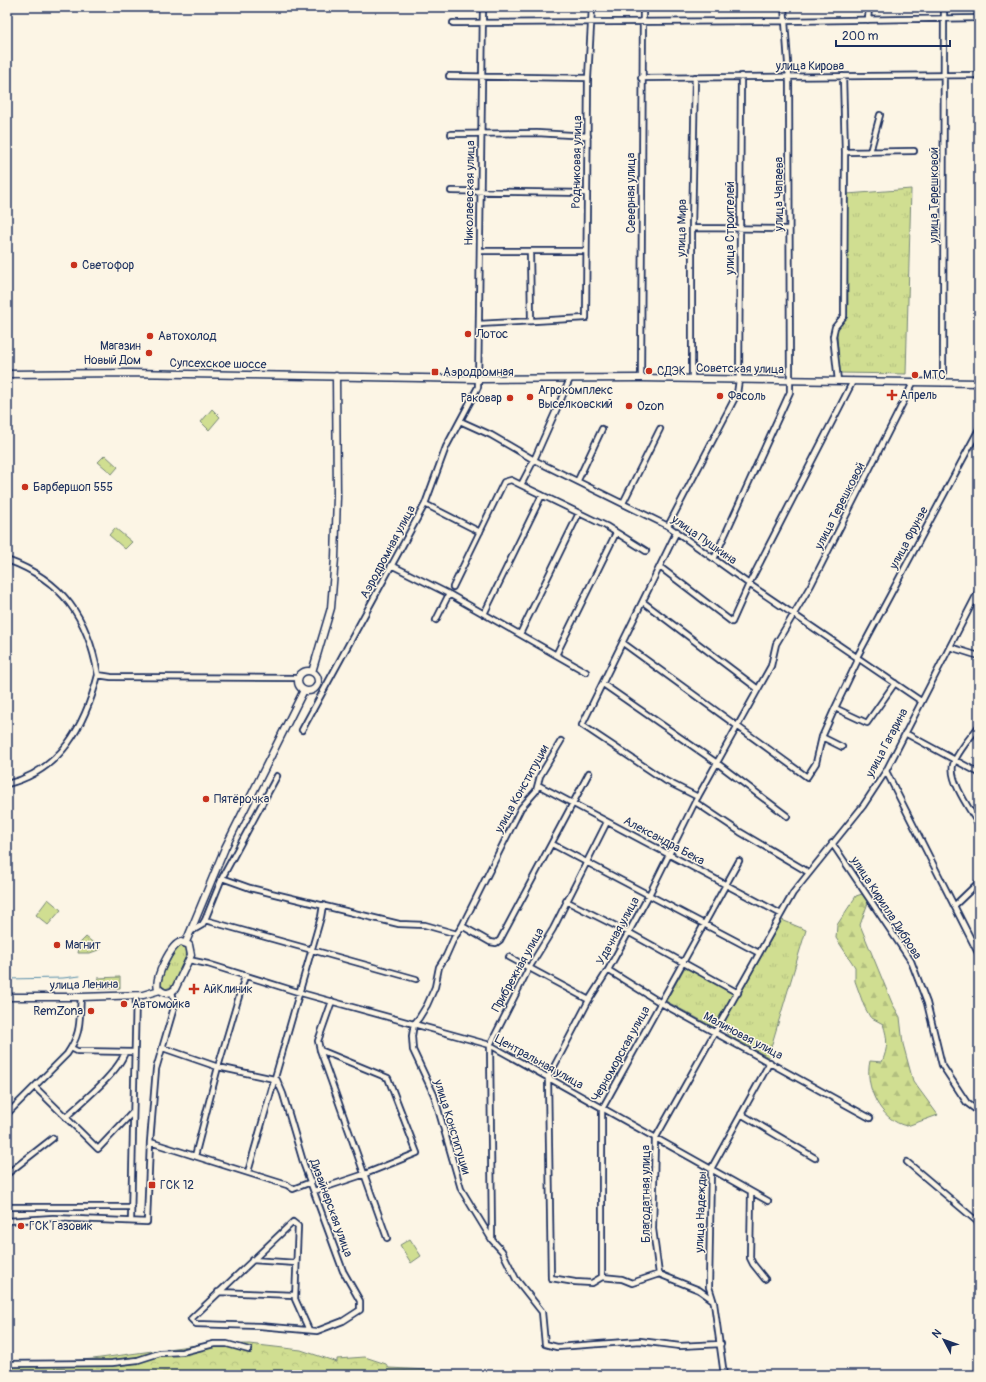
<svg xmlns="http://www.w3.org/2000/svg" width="986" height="1382" font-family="Pangolin,sans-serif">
	<defs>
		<pattern id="grass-tufts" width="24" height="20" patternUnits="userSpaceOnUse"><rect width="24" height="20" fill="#d0de91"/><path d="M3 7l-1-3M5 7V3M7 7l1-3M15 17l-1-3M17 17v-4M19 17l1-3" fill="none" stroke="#b2bf7f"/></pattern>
		<pattern id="forest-firs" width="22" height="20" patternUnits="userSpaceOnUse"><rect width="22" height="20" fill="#d0de91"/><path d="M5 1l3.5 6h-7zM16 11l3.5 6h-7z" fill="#b2bf7f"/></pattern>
		<pattern id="park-crowns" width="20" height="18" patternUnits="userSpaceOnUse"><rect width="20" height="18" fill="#d0de91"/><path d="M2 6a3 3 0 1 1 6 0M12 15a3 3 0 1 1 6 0" fill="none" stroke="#b2bf7f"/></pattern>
	</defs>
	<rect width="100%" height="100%" fill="#fcf5e5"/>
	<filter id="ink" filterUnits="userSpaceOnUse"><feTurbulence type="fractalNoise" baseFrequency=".025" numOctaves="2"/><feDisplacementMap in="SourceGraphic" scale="8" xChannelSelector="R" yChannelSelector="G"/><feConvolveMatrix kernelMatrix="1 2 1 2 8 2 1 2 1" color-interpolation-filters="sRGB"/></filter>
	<g filter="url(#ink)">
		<path fill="url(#grass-tufts)" stroke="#768678" d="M911,189L906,374L839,373L837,331L848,305L847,194Z
			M782,920L806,930L768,1057L728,1035L723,1024Z
			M179,946L187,948L188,955L174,985L166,989L161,986V979L176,948Z
			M685,967L736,993L717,1029L666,1001Z"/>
		<path fill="url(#forest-firs)" stroke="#768678" d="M862,894L869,900L860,925L892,1003L900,1017L903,1044L913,1081L938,1115L907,1126C880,1121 864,1086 870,1061L882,1062C888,1048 888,1039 883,1024L870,1017L864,1006L855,981V967L836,938L837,925L856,896Z"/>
		<path fill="url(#park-crowns)" stroke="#768678" d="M105,455L118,467L112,474L98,462Z
			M86,937L101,949L90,953H78L80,943Z
			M120,977V988L99,989L98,978Z
			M249,1344L301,1350L337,1362V1359L365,1357L386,1364L389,1368L526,1375H7V1366L93,1359L197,1345Z"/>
		<path fill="#d0de91" stroke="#768678" d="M212,409L220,417L209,430L201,422Z
			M115,528L132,542L125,549L109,535Z
			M48,899L61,910L48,925L36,915Z
			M410,1239L421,1256L411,1263L400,1245Z"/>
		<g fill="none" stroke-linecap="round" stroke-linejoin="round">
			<path stroke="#568daa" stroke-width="1" d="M7,979L63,978L80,976"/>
			<g stroke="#1b2f5e" stroke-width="8">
				<path id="street" d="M868,20L869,7
					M453,23L784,21L979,18
					M449,76L588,78
					M641,78L979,75
					M451,134L537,133L588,136
					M845,152L914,151
					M870,152L880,115
					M451,191L587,193
					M692,228L789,229
					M480,251H586
					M530,251L531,321
					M479,324L586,318L588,78L592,7
					M641,378L643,7
					M692,379V228L695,77
					M838,381L833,336L835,327L844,316L845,152L843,76
					M943,383L944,7
					M460,421L491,435L534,460L668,526L749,584L921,701
					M578,480L602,429
					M521,485L606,526L646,551
					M623,503L660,429
					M425,504L480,532
					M668,526L737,394L739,380L741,76
					M677,531L582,725L666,781L698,797
					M714,559L790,392L789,77L784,7
					M7,560C63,580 88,618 98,675L111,677L298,678
					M391,565L449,594L586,672
					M660,567L732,622L749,584L853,381
					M453,587L504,482L511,480L521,485L534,460L570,379
					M643,602L758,689
					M973,602L979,603
					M484,614L542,495
					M436,620L449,594
					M520,634L579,513
					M623,643L807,777L816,763L822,737L835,708
					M950,647L979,656
					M556,655L616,533
					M895,683L867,723L835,708L857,662V657L979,429
					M603,684L717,763L787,816
					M979,726C971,737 957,752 953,765C949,781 971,811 979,825
					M302,730L425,504L446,447L478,387L483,7
					M905,733L979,773
					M822,737L842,747
					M561,741L540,776L536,791L521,808L462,926L454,938L446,956L439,967L435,987L427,1005L419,1018L414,1024L412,1036L413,1050L434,1095L461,1189L492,1240L502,1251L516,1279L542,1312L545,1344L557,1347L640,1341L680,1346L721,1344
					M886,771L979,955
					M7,784C61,771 85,725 98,675
					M538,785L781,914
					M695,802L740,832L808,872
					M832,843L911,961L927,1003L942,1065L967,1103L979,1112
					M552,844L759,953
					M222,878L250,888L399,924L425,925L457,934
					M566,901L628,932L738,993
					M954,906L979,882
					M205,920L416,979
					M462,926L490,942L496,943L500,940L589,773
					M190,932L202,925L205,920L222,878L277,776
					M509,957L589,1000
					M189,960L208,964L301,993L490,1045L768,1201
					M608,970L661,1003L870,1118
					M332,1001L318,1041L320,1050L387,1238
					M71,1048L77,1051L133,1052
					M163,1048L218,1067L274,1079
					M274,1079L277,1080L283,1094L304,1165L343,1271L360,1301V1310L343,1321L317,1331L260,1326L196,1324L191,1319L293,1222L298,1226L295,1299L309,1330
					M35,1087L98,1149L132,1113
					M7,1114L67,1054C82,1032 79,1022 81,997
					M741,1114L815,1158
					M66,1117C82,1102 119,1072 125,1052
					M150,1142L287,1185L293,1189L311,1182
					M195,1156L218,1067L245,976
					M907,1162L979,1223
					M248,1172L321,917L323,905
					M7,1174L53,1138
					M314,1191L365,1174L417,1153L388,1078L320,1050
					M751,1192L750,1258L753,1264L765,1279
					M7,1207H132
					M7,1221L53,1218L147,1222L150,1142L156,1069L175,1004L172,992
					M131,1221L136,995
					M492,1239L490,1045L529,968L553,929L607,822
					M252,1260L296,1263
					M659,1274L653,1229L655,1139L793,893L863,806L886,771L979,590
					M602,1277V1109L739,861
					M218,1292L294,1295
					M713,1300L699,1290L659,1274L632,1283L622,1279L602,1277L592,1283L575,1282L551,1278L548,1078L589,1000L608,970L649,895L695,802L771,666L776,644L811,585L913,383
					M7,1364L112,1363L138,1360L160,1353L182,1352L214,1344H227L249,1350
					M724,1375L714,1303L709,1287L711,1169L770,1062"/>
			</g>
			<g stroke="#1b2f5e" stroke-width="9">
				<path id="secondary" d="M7,374L128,373L478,379L641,378L979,383
					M298 681a10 10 0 1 1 20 0a10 10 0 1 1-20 0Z
					M312,672L331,608L335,558L337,496L336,376
					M181,942L189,945L191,955L175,989C169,995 164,994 158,988C154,979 171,944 181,942Z
					M186,942L225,848L304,690
					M7,997H81L143,995L160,990"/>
			</g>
			<use href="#street" stroke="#fcf5e5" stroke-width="4.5"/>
			<use href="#secondary" stroke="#fcf5e5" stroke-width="6"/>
		</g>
	</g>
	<g fill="#c8321e" stroke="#fcf5e5" stroke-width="1.5">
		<circle cx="74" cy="265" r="4"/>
		<circle cx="468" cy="334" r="4"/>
		<circle cx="150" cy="336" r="4"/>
		<circle cx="149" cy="353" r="4"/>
		<circle cx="649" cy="371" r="4"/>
		<rect x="431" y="368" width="8" height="8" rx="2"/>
		<circle cx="915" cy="375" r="4"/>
		<path d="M890 389h4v4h4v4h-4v4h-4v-4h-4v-4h4z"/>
		<circle cx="720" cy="396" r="4"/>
		<circle cx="530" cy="397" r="4"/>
		<circle cx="510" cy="398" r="4"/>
		<circle cx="629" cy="406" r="4"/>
		<circle cx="25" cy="487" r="4"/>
		<circle cx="206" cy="799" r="4"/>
		<circle cx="57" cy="945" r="4"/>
		<path d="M192 983h4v4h4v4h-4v4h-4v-4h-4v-4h4z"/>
		<circle cx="124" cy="1004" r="4"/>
		<circle cx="91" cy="1011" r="4"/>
		<rect x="148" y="1181" width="8" height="8" rx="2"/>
		<circle cx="21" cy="1226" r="4"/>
	</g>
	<g text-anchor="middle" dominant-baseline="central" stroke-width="3" stroke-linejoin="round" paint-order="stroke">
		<g font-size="12" fill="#1b2f5e" stroke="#fcf5e5">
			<text x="810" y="66">улица Кирова</text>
			<text transform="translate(577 162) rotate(-89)">Родниковая улица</text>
			<text transform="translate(470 193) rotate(-89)">Николаевская улица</text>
			<text transform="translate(631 193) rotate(-90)">Северная улица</text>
			<text transform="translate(779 194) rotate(-90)">улица Чапаева</text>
			<text transform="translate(934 195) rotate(-90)">улица Терешковой</text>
			<text transform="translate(682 228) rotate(-89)">улица Мира</text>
			<text transform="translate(730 228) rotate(-90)">улица Строителей</text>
			<text transform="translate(218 364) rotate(1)">Супсехское шоссе</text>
			<text transform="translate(740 369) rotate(1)">Советская улица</text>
			<text transform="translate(840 506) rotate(-63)">улица Терешковой</text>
			<text transform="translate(909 538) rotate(-62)">улица Фрунзе</text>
			<text transform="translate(704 540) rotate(35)">улица Пушкина</text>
			<text transform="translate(388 552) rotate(-62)">Аэродромная улица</text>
			<text transform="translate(887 743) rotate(-62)">улица Гагарина</text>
			<text transform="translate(522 789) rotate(-61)">улица Конституции</text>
			<text transform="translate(664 841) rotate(28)">Александра Бека</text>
			<text transform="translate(886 908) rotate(57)">улица Кирилла Диброва</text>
			<text transform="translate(618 931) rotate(-61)">Удачная улица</text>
			<text transform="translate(518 970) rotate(-61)">Прибрежная улица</text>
			<text transform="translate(84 985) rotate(-1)">улица Ленина</text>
			<text transform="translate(743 1036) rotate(28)">Малиновая улица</text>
			<text transform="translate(621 1054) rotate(-61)">Черноморская улица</text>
			<text transform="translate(539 1062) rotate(29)">Центральная улица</text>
			<text transform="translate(452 1127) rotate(73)">улица Конституции</text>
			<text transform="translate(646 1194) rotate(-90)">Благодатная улица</text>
			<text transform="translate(331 1208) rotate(70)">Дизайнерская улица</text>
			<text transform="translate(701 1212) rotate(-88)">улица Надежды</text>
		</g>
		<g font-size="12" fill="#1b2f5e" stroke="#fcf5e5" text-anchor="start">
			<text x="82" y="265">Светофор</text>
			<text x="476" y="334">Лотос</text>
			<text x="158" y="336">Автохолод</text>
			<text x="141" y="346" text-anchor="end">Магазин<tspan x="141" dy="14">Новый Дом</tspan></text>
			<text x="657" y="371">СДЭК</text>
			<text x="443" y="372">Аэродромная</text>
			<text x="923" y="375">МТС</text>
			<text x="538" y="390">Агрокомплекс<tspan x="538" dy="14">Выселковский</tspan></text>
			<text x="900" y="395">Апрель</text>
			<text x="728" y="396">Фасоль</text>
			<text x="502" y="398" text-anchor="end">Раковар</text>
			<text x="637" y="406">Ozon</text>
			<text x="33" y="487">Барбершоп 555</text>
			<text x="214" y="799">Пятёрочка</text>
			<text x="65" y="945">Магнит</text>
			<text x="203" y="989">АйКлиник</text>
			<text x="132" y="1004">Автомойка</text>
			<text x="83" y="1011" text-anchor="end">RemZona</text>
			<text x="160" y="1185">ГСК 12</text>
			<text x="29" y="1226">ГСК Газовик</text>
		</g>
	</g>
	<rect width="986" height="1382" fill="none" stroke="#fcf5e5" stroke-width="24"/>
	<rect x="12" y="12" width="962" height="1358" fill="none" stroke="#1b2f5e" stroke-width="1.5" filter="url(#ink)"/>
	<g transform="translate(944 1340) rotate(311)" stroke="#fcf5e5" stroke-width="3" paint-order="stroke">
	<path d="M0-3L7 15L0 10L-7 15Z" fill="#1b2f5e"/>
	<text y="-6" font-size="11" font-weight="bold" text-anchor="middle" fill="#1b2f5e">N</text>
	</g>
	<path d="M836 40v6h114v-6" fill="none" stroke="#1b2f5e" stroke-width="2"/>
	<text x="842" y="40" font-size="12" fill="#1b2f5e" stroke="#fcf5e5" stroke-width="3" paint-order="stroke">200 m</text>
</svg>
